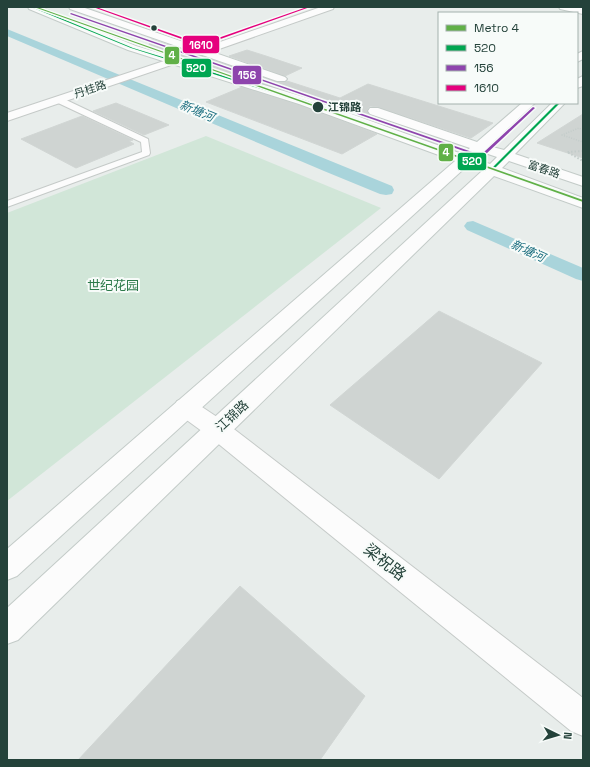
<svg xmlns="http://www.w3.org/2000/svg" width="590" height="767" font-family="'Space Grotesk','Noto Sans SC',sans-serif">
	<rect width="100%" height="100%" fill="#e8edeb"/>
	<path fill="#d1e6d8" d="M206,136L381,208L7,501V213Z"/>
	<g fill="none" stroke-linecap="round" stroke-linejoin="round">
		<path fill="#a9d4db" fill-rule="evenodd" d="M7,29L392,186L394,190L392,194L386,195L380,194L324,171L7,36Z
			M473,221L583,268V281L576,279L467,230L464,226L467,222Z"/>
	</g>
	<path fill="#cfd4d2" stroke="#d1d6d4" d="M151,39L277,82H285L287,81L340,98L368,84L493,123L471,138L378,107L370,106L367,110L370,115L460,146L455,150L307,97L148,48Z
		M247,50L266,56L302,68L285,76L229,56Z
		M242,87L299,105L377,134L342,154L206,102Z
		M116,103L133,110L169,125L144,135L93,111Z
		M583,114V158L537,143Z
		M82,116L133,140L129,141L134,144L76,168L21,139Z
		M439,311L542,363L439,479L330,405Z
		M240,586L365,696L320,760H78Z"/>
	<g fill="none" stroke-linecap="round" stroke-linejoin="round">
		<g stroke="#c5cac8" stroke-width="2">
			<path id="lane" d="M56,98H62L148,139L150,153L149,155L7,207V201L142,152L141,142L56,102Z"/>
		</g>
		<g stroke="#c5cac8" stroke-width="2">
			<path id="street" d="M321,7H334L333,9L205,54L201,55L196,52L197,50Z
				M173,58L177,59L178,61L177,63L7,121V113Z
				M185,398L193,401L226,423L583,698V736L571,731L210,437L177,413L174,407L177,401Z"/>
		</g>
		<g stroke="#c3cbc8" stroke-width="2">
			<path id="secondary" d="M28,7H40L136,46L307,98L462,154L470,148L370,114L368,111L370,108H378L477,142L522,103H535L489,146L504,150L552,103H565L515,154L583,177V186L509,161L502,168L583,198V208L494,176L18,640L7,644V608L482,171L467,166L17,576L7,580V549L455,161L299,104L128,50L29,9ZM482,152L497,157L490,164L475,159Z
				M69,7H82L285,77L287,79L285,81H277L70,9Z
				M559,7L583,8V14L560,9Z
				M583,51V59L577,62V54Z
				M583,76V86L577,88V79Z"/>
		</g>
		<path stroke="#c3ccca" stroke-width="1.5" stroke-dasharray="1 1.5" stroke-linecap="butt" d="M583,130L579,128L562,135L583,142"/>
		<path stroke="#c3ccca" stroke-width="2" stroke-dasharray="1.5 2" stroke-linecap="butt" d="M583,151L567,152L583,161"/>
		<use href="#lane" fill="#fcfcfc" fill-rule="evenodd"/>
		<use href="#street" fill="#fcfcfc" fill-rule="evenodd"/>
		<use href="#secondary" fill="#fcfcfc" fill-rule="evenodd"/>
		<g stroke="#f7fbf9" stroke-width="3">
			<path id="bus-1" d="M31,7H34L133,48L304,100L492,168L557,103H560L493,170L302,102L131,48Z"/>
		</g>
		<g stroke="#f7fbf9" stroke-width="3">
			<path id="bus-2" d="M71,13L478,154L484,152L533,107L535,108L486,154L478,156L70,14Z"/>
		</g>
		<g stroke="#f7fbf9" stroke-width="3">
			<path id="bus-3" d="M93,7H96L201,44L307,7H310L201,46Z"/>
		</g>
		<use href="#bus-1" fill="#00a651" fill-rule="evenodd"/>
		<use href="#bus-2" fill="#8e44ad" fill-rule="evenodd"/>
		<use href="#bus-3" fill="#e5007d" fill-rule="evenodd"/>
		<g stroke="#f7fbf9" stroke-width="3">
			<path id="metro-1" d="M34,7H37L583,200V202Z"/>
		</g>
		<use href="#metro-1" fill="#60b047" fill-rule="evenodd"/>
	</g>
	<g fill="#24423a" stroke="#f7fbf9" stroke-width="1.5">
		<circle cx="154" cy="28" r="3.5"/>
		<circle cx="318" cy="107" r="6"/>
	</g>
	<g text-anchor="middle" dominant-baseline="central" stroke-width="4" stroke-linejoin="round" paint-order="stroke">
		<g font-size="11" fill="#24423a" stroke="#f7fbf9">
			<text transform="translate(90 89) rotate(-18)">丹桂路</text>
			<text transform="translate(544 169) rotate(19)">富春路</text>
		</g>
		<g font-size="11" font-weight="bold" fill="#24423a" stroke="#f7fbf9" text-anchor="start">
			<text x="328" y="107">江锦路</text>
		</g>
		<g font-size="12" font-style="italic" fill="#1c6f80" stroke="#f7fbf9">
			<text transform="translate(197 111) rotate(23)">新塘河</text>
			<text transform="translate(528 251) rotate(24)">新塘河</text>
		</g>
		<g font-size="13" fill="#2d7a4b" stroke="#f7fbf9">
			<text x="113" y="285">世纪花园</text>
		</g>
		<g font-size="13" fill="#24423a" stroke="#f7fbf9">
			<text transform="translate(232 416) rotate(-43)">江锦路</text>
		</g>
		<g font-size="16" fill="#24423a" stroke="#f7fbf9">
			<text transform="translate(385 562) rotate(38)">梁祝路</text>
		</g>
	</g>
	<g stroke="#f7fbf9" stroke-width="1.5">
		<rect x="182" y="35" width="38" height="19" rx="4" fill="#e5007d"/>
		<rect x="164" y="46" width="16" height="19" rx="4" fill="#60b047"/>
		<rect x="181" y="58" width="31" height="20" rx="4" fill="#00a651"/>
		<rect x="232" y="65" width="30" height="20" rx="4" fill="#8e44ad"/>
		<rect x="438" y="143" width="16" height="19" rx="4" fill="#60b047"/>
		<rect x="457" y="152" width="30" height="19" rx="4" fill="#00a651"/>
	</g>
	<g font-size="11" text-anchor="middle" font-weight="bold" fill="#fff">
		<text x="201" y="49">1610</text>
		<text x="172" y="59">4</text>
		<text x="196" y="72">520</text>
		<text x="247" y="79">156</text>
		<text x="446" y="156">4</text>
		<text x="472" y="165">520</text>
	</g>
	<rect width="590" height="767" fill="none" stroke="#24423a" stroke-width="16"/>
	<rect x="438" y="12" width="140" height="92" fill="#f7fbf9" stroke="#a3b1ad"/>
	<rect x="446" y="25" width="20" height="6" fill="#60b047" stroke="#a3b1ad"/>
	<text x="474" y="32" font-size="12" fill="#24423a">Metro 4</text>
	<rect x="446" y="45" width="20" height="6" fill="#00a651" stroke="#a3b1ad"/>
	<text x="474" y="52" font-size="12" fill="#24423a">520</text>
	<rect x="446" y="65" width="20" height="6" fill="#8e44ad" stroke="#a3b1ad"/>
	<text x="474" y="72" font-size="12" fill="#24423a">156</text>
	<rect x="446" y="85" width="20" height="6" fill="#e5007d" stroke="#a3b1ad"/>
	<text x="474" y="92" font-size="12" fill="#24423a">1610</text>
	<g transform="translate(558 735) rotate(95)" stroke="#f7fbf9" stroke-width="3" paint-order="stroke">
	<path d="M0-3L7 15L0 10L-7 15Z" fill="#24423a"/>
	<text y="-6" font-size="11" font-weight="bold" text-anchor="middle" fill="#24423a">N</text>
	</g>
</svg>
